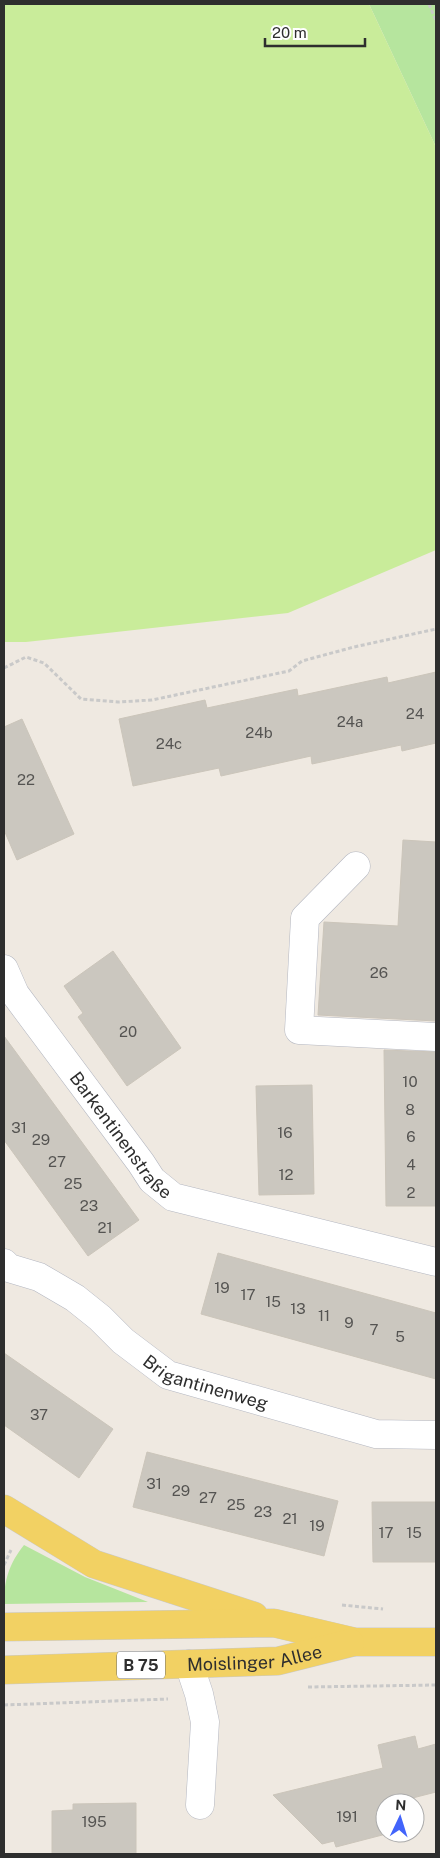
<svg xmlns="http://www.w3.org/2000/svg" width="440" height="1858" font-family="'Public Sans',sans-serif">
	<rect width="100%" height="100%" fill="#efe9e1"/>
	<path fill="#b6e59e" d="M369,4H436V147Z
		M24,1545L85,1577L148,1602L4,1604C4,1580 9,1564 24,1545Z"/>
	<path fill="#c9ec9a" d="M4,4H369L436,147V550L288,613L26,642H4Z"/>
	<path fill="#cbc7bf" stroke="#cbc5ba" d="M436,672V743L402,751L401,745L312,764L311,756L221,776L219,768L133,786L119,719L205,700L207,708L297,689L298,696L387,677L388,683Z
		M22,719L74,834L17,860L4,830V727Z
		M403,840L436,842V1021L318,1015L324,922L398,926Z
		M113,951L181,1048L127,1086L78,1017L83,1013L64,986Z
		M4,1036L139,1220L88,1256L4,1140Z
		M384,1050L436,1052V1206H386Z
		M312,1085L314,1194L259,1195L256,1086Z
		M218,1253L436,1313V1379L201,1314Z
		M4,1353L113,1429L79,1478L4,1425Z
		M147,1452L338,1501L324,1556L133,1507Z
		M372,1502H436V1562H373Z
		M415,1736L418,1749L436,1744V1792L393,1803H385V1833H390L336,1847L334,1841L322,1844L273,1795L383,1768L378,1745Z
		M136,1803V1854H52V1811L73,1810V1804Z"/>
	<g fill="none" stroke-linecap="round" stroke-linejoin="round">
		<g stroke="#b4b7c1" stroke-width="29">
			<g id="minor">
				<path d="M356,866L305,918L299,1030L436,1037"/>
				<path id="s1" d="M4,969L15,994L141,1163L152,1180L173,1197L436,1262"/>
				<path id="s2" d="M4,1263L9,1268L39,1277L75,1298L100,1318L123,1341L168,1375L376,1434L436,1435"/>
				<path d="M189,1664L199,1694L205,1722L200,1805"/>
			</g>
		</g>
		<g stroke="#c9c9c9" stroke-width="29">
			<g id="major">
				<path d="M4,1509L94,1564L254,1616"/>
				<path d="M4,1627L274,1623L355,1642H436"/>
				<path id="s3" d="M4,1670L278,1661L350,1643"/>
			</g>
		</g>
		<path stroke="#c9c9c9" stroke-width="3" stroke-dasharray="4 2.5" stroke-linecap="butt" d="M429,4L436,21
			M4,668L26,657L44,663L81,699L118,702L152,700L289,671L302,661L354,647L436,629
			M4,1565L11,1550
			M342,1605L383,1609
			M308,1687L436,1685
			M4,1705L168,1699"/>
		<use href="#minor" stroke="#fff" stroke-width="28"/>
		<use href="#major" stroke="#f2d163" stroke-width="28"/>
	</g>
	<g text-anchor="middle" dominant-baseline="central" stroke-width="4" stroke-linejoin="round" paint-order="stroke">
		<g font-size="15" fill="#555452">
			<text x="415" y="713">24</text>
			<text x="350" y="721">24a</text>
			<text x="259" y="732">24b</text>
			<text x="169" y="743">24c</text>
			<text x="26" y="779">22</text>
			<text x="379" y="972">26</text>
			<text x="128" y="1031">20</text>
			<text x="410" y="1081">10</text>
			<text x="410" y="1109">8</text>
			<text x="19" y="1127">31</text>
			<text x="285" y="1132">16</text>
			<text x="411" y="1136">6</text>
			<text x="41" y="1139">29</text>
			<text x="57" y="1161">27</text>
			<text x="411" y="1164">4</text>
			<text x="286" y="1174">12</text>
			<text x="73" y="1183">25</text>
			<text x="411" y="1192">2</text>
			<text x="89" y="1205">23</text>
			<text x="105" y="1227">21</text>
			<text x="222" y="1287">19</text>
			<text x="248" y="1294">17</text>
			<text x="273" y="1301">15</text>
			<text x="298" y="1308">13</text>
			<text x="324" y="1315">11</text>
			<text x="349" y="1322">9</text>
			<text x="374" y="1329">7</text>
			<text x="400" y="1336">5</text>
			<text x="39" y="1414">37</text>
			<text x="154" y="1483">31</text>
			<text x="181" y="1490">29</text>
			<text x="208" y="1497">27</text>
			<text x="236" y="1504">25</text>
			<text x="263" y="1511">23</text>
			<text x="290" y="1518">21</text>
			<text x="317" y="1525">19</text>
			<text x="386" y="1532">17</text>
			<text x="414" y="1532">15</text>
			<text x="347" y="1816">191</text>
			<text x="94" y="1821">195</text>
		</g>
		<rect fill="#fff" stroke="#6d6d6d" stroke-width="1" x="117" y="1651.5" width="48" height="27" rx="4"/>
		<g font-size="16" font-weight="bold" fill="#2e2e2e">
			<text x="141" y="1665">B 75</text>
		</g>
		<g font-size="18" fill="#2e2e2e" stroke="#fff">
			<text stroke="none"><textPath href="#s1" startOffset="204">Barkentinenstraße</textPath></text>
			<text stroke="none"><textPath href="#s2" startOffset="239">Brigantinenweg</textPath></text>
			<text stroke="none"><textPath href="#s3" startOffset="251">Moislinger Allee</textPath></text>
		</g>
	</g>
	<rect width="440" height="1858" fill="none" stroke="#2e2e2e" stroke-width="10"/>
	<g transform="translate(400 1818) rotate(4)"><circle r="24" fill="#ffffff" stroke="#ababab"/>
	<path d="M0-4L9 19L0 12L-9 19Z" fill="#4264fb"/>
	<text y="-8" font-size="14" font-weight="bold" text-anchor="middle" fill="#2e2e2e">N</text>
	</g>
	<path d="M265 38v8h100v-8" fill="none" stroke="#2e2e2e" stroke-width="2.5"/>
	<text x="272" y="38" font-size="15" fill="#2e2e2e" stroke="#ffffff" stroke-width="4" paint-order="stroke">20 m</text>
</svg>
